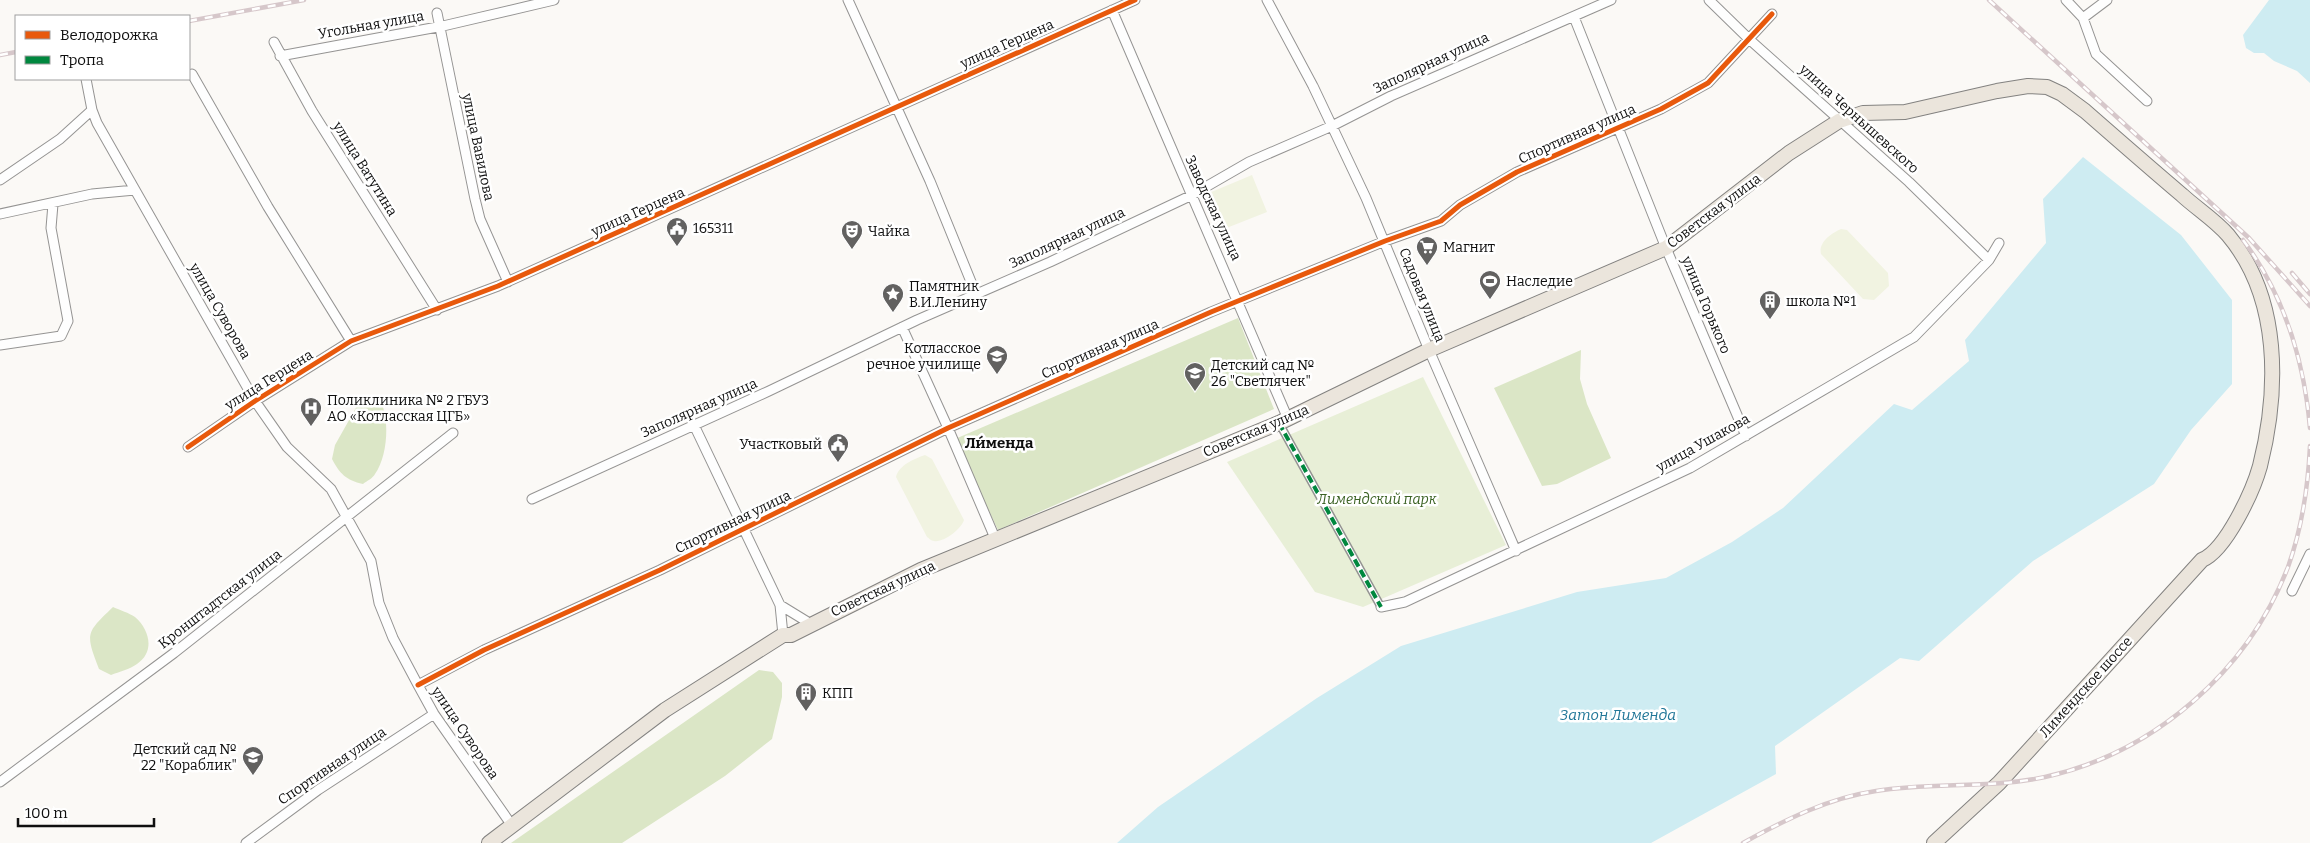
<svg xmlns="http://www.w3.org/2000/svg" width="2310" height="843" font-family="Bitter,serif">
	<rect width="100%" height="100%" fill="#fbf9f6"/>
	<path fill="#e8efd7" d="M1423,377L1506,545L1363,607L1315,592L1227,462Z"/>
	<path fill="#dbe6c6" d="M1238,318L1274,409L998,530L955,439Z
		M1581,350L1580,379L1587,404L1611,458L1557,484L1542,486L1494,388Z
		M369,404L383,407C389,425 387,457 375,474C373,478 367,481 363,484C346,480 340,474 332,459L335,445L357,406Z
		M113,607C120,610 129,613 135,617C150,630 155,652 137,664C130,669 119,672 111,675L99,669C85,633 86,633 113,607Z
		M759,670L773,672L782,683V697L772,739L725,776L622,843H511Z"/>
	<path fill="#f1f3e1" d="M1252,175L1267,212L1224,229L1209,193Z
		M1841,229L1847,230L1888,273L1889,286L1874,300L1863,299L1821,254C1818,242 1832,233 1841,229Z
		M925,455L932,459L964,520C962,528 944,543 934,541C931,541 929,538 927,537L896,477C899,465 914,459 925,455Z"/>
	<path fill="#ceecf2" d="M2269,0H2310V83L2297,71L2274,61L2264,53H2254L2246,48L2243,35Z
		M2083,157L2181,235L2232,300V384L2191,430L2154,484L2033,561L1919,661L1900,658L1775,746L1776,774L1651,843H1117L1158,807L1317,698L1401,646L1577,592L1666,578L1732,542L1783,508L1894,404L1912,410L1969,361L1965,340L2046,243L2043,199Z"/>
	<g fill="none" stroke-linecap="round" stroke-linejoin="round">
		<g stroke="#959493" stroke-width="9">
			<path id="pedestrian" d="M1279,423L1381,607"/>
		</g>
		<g stroke="#959493" stroke-width="11">
			<path id="minor" d="M848,0L930,181L976,294
				M1267,0L1313,86L1366,198L1429,350L1516,551
				M1709,0L1750,40L1909,182L1989,260
				M2066,0L2083,18L2096,54L2147,101
				M1112,10L1288,419
				M437,13L475,199L480,219L508,282
				M1574,17L1666,248L1746,436
				M2083,18L2107,0
				M274,42L312,111L437,310
				M280,56L443,26L554,0
				M192,74L268,207L351,341
				M86,79L92,110L97,123L255,401L287,447L331,489L371,561L379,603L393,638L418,685L434,714L513,827
				M0,180L60,139L92,110
				M0,214L92,194L135,190
				M902,327L948,428L995,538
				M0,345L61,336L68,321L51,228L53,204
				M694,425L780,605L783,635
				M188,447L255,401L351,341L498,286L1135,0
				M532,499L769,391L917,320L1050,262L1190,196L1249,162L1332,126L1391,96L1611,0
				M2292,591L2310,554
				M780,605L811,624
				M1381,607L1405,602L1690,468L1914,337L1989,260L1999,243
				M418,685L484,650L660,570L948,428L1211,312L1385,241L1441,221L1460,205L1517,172L1661,109L1708,83L1772,14
				M0,782L174,653L453,433
				M246,843L318,790L434,714"/>
		</g>
		<g stroke="#838280" stroke-width="16">
			<path id="primary" d="M489,843L665,710L783,635H791L921,570L1279,423L1429,350L1666,248L1789,153L1839,121L1863,113L1905,112L1997,91L2028,86L2047,87L2062,94L2085,111C2117,139 2149,167 2182,195C2196,208 2215,220 2228,235C2281,298 2279,390 2260,466C2253,491 2226,550 2202,560L1999,783L1934,843"/>
		</g>
		<use href="#pedestrian" stroke="#fefefe" stroke-width="6"/>
		<use href="#minor" stroke="#fefefe" stroke-width="9"/>
		<use href="#primary" stroke="#ebe5dc" stroke-width="14"/>
		<g stroke="#d6c7ca" stroke-width="4.5">
			<path id="rail" d="M1989,0L2249,238L2310,306
				M189,21L304,0
				M0,55L16,52
				M2243,240C2284,295 2304,360 2310,428
				M2292,273L2310,294
				M1743,843C1785,820 1828,798 1876,791C1932,782 1990,789 2045,777C2154,753 2248,671 2288,567C2302,528 2308,488 2310,446"/>
		</g>
		<use href="#rail" stroke="#fff" stroke-width="2.5" stroke-dasharray="8" stroke-linecap="butt"/>
		<path stroke="#00873e" stroke-width="4" stroke-dasharray="8 4" stroke-linecap="butt" d="M1279,423L1381,607"/>
		<g stroke="#fff" stroke-width="8">
			<path id="cycleway" d="M188,447L255,401L351,341L498,286L1135,0
				M418,685L484,650L660,570L948,428L1211,312L1385,241L1441,221L1460,205L1517,172L1661,109L1708,83L1772,14"/>
		</g>
		<use href="#cycleway" stroke="#e8590c" stroke-width="5"/>
	</g>
	<defs>
		<g id="civic-pin" transform="scale(1.125)"><path d="M0 17L-7.5 6A9.5 9.5 0 1 1 7.5 6Z" fill="#626160" stroke="#fff"/><path d="M-.6-6.5H3V-4.5H.6V-3L4-1V1h2V6H-6V1h2V-1L-.6-3ZM-1.2 2.5V6h2.4V2.5Z" fill="#fff"/></g>
		<g id="theatre-pin" transform="scale(1.125)"><path d="M0 17L-7.5 6A9.5 9.5 0 1 1 7.5 6Z" fill="#626160" stroke="#fff"/><path d="M-5-5.5Q0-4 5-5.5V0Q5 5 0 6Q-5 5-5 0ZM-3.3-2.5H-1v1.5H-3.3ZM1-2.5H3.3v1.5H1ZM-2.8 1Q0 5.5 2.8 1Z" fill="#fff"/></g>
		<g id="supermarket-pin" transform="scale(1.125)"><path d="M0 17L-7.5 6A9.5 9.5 0 1 1 7.5 6Z" fill="#626160" stroke="#fff"/><path d="M-6-5.5h2.5l.6 2H6L4.5 2H-2.5L-4.4-4H-6ZM-1.5 3.2a1.3 1.3 0 1 0 .1 0ZM3 3.2a1.3 1.3 0 1 0 .1 0Z" fill="#fff"/></g>
		<g id="stadium-pin" transform="scale(1.125)"><path d="M0 17L-7.5 6A9.5 9.5 0 1 1 7.5 6Z" fill="#626160" stroke="#fff"/><path d="M0-5a6.5 5 0 1 0 0 10a6.5 5 0 1 0 0-10ZM-3.5-1.8h7v3.6h-7Z" fill="#fff"/></g>
		<g id="sight-pin" transform="scale(1.125)"><path d="M0 17L-7.5 6A9.5 9.5 0 1 1 7.5 6Z" fill="#626160" stroke="#fff"/><path d="M0-6L1.8-2.2L6-1.7L2.9 1.2L3.7 5.4L0 3.3L-3.7 5.4L-2.9 1.2L-6-1.7L-1.8-2.2Z" fill="#fff"/></g>
		<g id="building-pin" transform="scale(1.125)"><path d="M0 17L-7.5 6A9.5 9.5 0 1 1 7.5 6Z" fill="#626160" stroke="#fff"/><path d="M-4-6H4V6H1V3H-1V6H-4ZM-2.5-4.3h1.7v1.8h-1.7ZM.8-4.3h1.7v1.8H.8ZM-2.5-1h1.7V.8h-1.7ZM.8-1h1.7V.8H.8Z" fill="#fff"/></g>
		<g id="university-pin" transform="scale(1.125)"><path d="M0 17L-7.5 6A9.5 9.5 0 1 1 7.5 6Z" fill="#626160" stroke="#fff"/><path d="M0-5L7-2L0 1L-7-2ZM-4 1L0 2.5L4 1V4Q0 6-4 4Z" fill="#fff"/></g>
		<g id="school-pin" transform="scale(1.125)"><path d="M0 17L-7.5 6A9.5 9.5 0 1 1 7.5 6Z" fill="#626160" stroke="#fff"/><path d="M0-5L7-2L0 1L-7-2ZM-4 1L0 2.5L4 1V4Q0 6-4 4Z" fill="#fff"/></g>
		<g id="hospital-pin" transform="scale(1.125)"><path d="M0 17L-7.5 6A9.5 9.5 0 1 1 7.5 6Z" fill="#626160" stroke="#fff"/><path d="M-5-5h3v3.5h4V-5h3V5h-3V1.5h-4V5h-3Z" fill="#fff"/></g>
	</defs>
	<g fill-rule="evenodd">
		<use href="#civic-pin" x="677" y="228"/>
		<use href="#theatre-pin" x="852" y="231"/>
		<use href="#supermarket-pin" x="1427" y="247"/>
		<use href="#stadium-pin" x="1490" y="281"/>
		<use href="#sight-pin" x="893" y="294"/>
		<use href="#building-pin" x="1770" y="301"/>
		<use href="#university-pin" x="997" y="356"/>
		<use href="#school-pin" x="1195" y="373"/>
		<use href="#hospital-pin" x="311" y="408"/>
		<use href="#civic-pin" x="838" y="444"/>
		<use href="#building-pin" x="806" y="693"/>
		<use href="#school-pin" x="253" y="757"/>
	</g>
	<g text-anchor="middle" dominant-baseline="central" stroke-width="5" stroke-linejoin="round" paint-order="stroke">
		<g font-size="14" fill="#0f0f0f" stroke="#fff">
			<text transform="translate(371 25) rotate(-10)">Угольная улица</text>
			<text transform="translate(1007 44) rotate(-24)">улица Герцена</text>
			<text transform="translate(1431 63) rotate(-25)">Заполярная улица</text>
			<text transform="translate(1859 119) rotate(42)">улица Чернышевского</text>
			<text transform="translate(1577 134) rotate(-24)">Спортивная улица</text>
			<text transform="translate(478 147) rotate(78)">улица Вавилова</text>
			<text transform="translate(365 169) rotate(58)">улица Ватутина</text>
			<text transform="translate(1213 208) rotate(65)">Заводская улица</text>
			<text transform="translate(1714 211) rotate(-37)">Советская улица</text>
			<text transform="translate(638 212) rotate(-24)">улица Герцена</text>
			<text transform="translate(1067 238) rotate(-25)">Заполярная улица</text>
			<text transform="translate(1422 295) rotate(68)">Садовая улица</text>
			<text transform="translate(1706 305) rotate(67)">улица Горького</text>
			<text transform="translate(220 311) rotate(60)">улица Суворова</text>
			<text transform="translate(1100 349) rotate(-24)">Спортивная улица</text>
			<text transform="translate(269 380) rotate(-32)">улица Герцена</text>
			<text transform="translate(699 408) rotate(-24)">Заполярная улица</text>
			<text transform="translate(1256 431) rotate(-23)">Советская улица</text>
			<text transform="translate(1703 443) rotate(-29)">улица Ушакова</text>
			<text transform="translate(733 522) rotate(-26)">Спортивная улица</text>
			<text transform="translate(883 589) rotate(-25)">Советская улица</text>
			<text transform="translate(220 599) rotate(-38)">Кронштадтская улица</text>
			<text transform="translate(2086 687) rotate(-48)">Лимендское шоссе</text>
			<text transform="translate(465 733) rotate(56)">улица Суворова</text>
			<text transform="translate(332 766) rotate(-34)">Спортивная улица</text>
		</g>
		<g font-size="14" fill="#0f0f0f" stroke="#fff" text-anchor="start">
			<text x="693" y="228">165311</text>
			<text x="868" y="231">Чайка</text>
			<text x="1443" y="247">Магнит</text>
			<text x="1506" y="281">Наследие</text>
			<text x="909" y="286">Памятник<tspan x="909" dy="16">В.И.Ленину</tspan></text>
			<text x="1786" y="301">школа №1</text>
			<text x="981" y="348" text-anchor="end">Котласское<tspan x="981" dy="16">речное училище</tspan></text>
			<text x="1211" y="365">Детский сад №<tspan x="1211" dy="16">26 "Светлячек"</tspan></text>
			<text x="327" y="400">Поликлиника № 2 ГБУЗ<tspan x="327" dy="16">АО «Котласская ЦГБ»</tspan></text>
			<text x="822" y="444" text-anchor="end">Участковый</text>
			<text x="822" y="693">КПП</text>
			<text x="237" y="749" text-anchor="end">Детский сад №<tspan x="237" dy="16">22 "Кораблик"</tspan></text>
		</g>
		<g font-size="14" font-style="italic" fill="#3b6224" stroke="#fff">
			<text x="1377" y="499">Лимендский парк</text>
		</g>
		<g font-size="15" font-weight="bold" fill="#0f0f0f" stroke="#fff">
			<text x="999" y="443">Ли́менда</text>
		</g>
		<g font-size="15" font-style="italic" fill="#227798" stroke="#fff">
			<text x="1618" y="715">Затон Лименда</text>
		</g>
	</g>
	<rect x="15" y="15" width="175" height="65" fill="#ffffff" stroke="#9f9f9f"/>
	<rect x="25" y="31" width="25" height="8" fill="#e8590c" stroke="#9f9f9f"/>
	<text x="60" y="40" font-size="15" fill="#0f0f0f">Велодорожка</text>
	<rect x="25" y="56" width="25" height="8" fill="#00873e" stroke="#9f9f9f"/>
	<text x="60" y="65" font-size="15" fill="#0f0f0f">Тропа</text>
	<path d="M18 818v8h136v-8" fill="none" stroke="#0f0f0f" stroke-width="2.5"/>
	<text x="25" y="818" font-size="15" fill="#0f0f0f" stroke="#ffffff" stroke-width="4" paint-order="stroke">100 m</text>
</svg>
